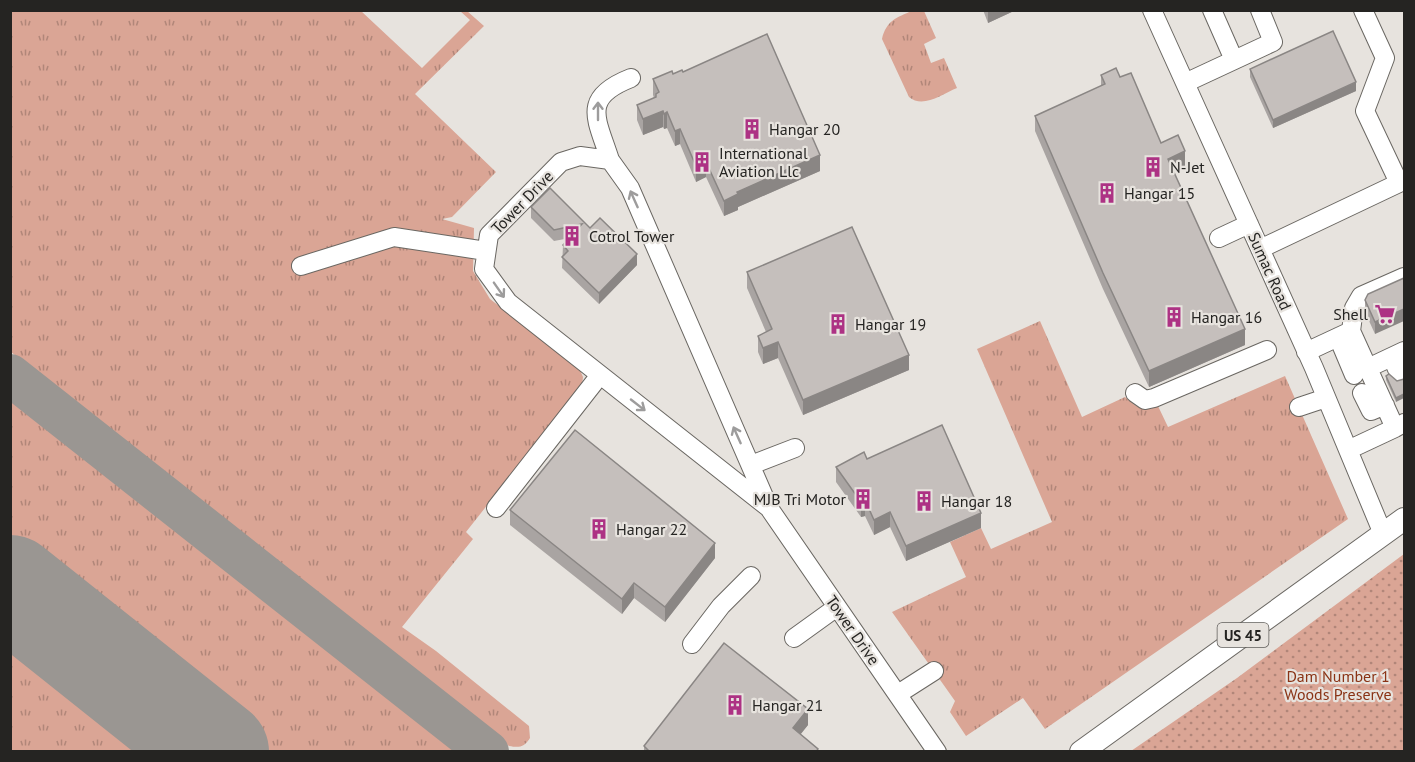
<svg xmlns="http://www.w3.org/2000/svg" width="1415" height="762" font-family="'PT Sans',sans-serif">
	<defs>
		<pattern id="grass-tufts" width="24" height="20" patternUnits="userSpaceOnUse" patternTransform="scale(1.5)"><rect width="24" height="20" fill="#daa595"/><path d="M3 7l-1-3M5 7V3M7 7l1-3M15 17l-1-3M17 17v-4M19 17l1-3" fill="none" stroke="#b18679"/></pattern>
		<pattern id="park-dots" width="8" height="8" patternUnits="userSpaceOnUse" patternTransform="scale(1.5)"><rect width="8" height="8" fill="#daa595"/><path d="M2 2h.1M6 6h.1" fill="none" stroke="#b18679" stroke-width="1.8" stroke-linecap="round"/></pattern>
	</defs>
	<rect width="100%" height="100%" fill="#e7e3de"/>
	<path fill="url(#grass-tufts)" d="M10,11H361L422,68L470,20L460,11H467L484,26L415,94L496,172L452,217L442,219L474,228L473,271L490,299L579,368L583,377L582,385L466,532L473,539L402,627L436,651L529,726L530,738C524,747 520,748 509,746L11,352Z
		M912,11H924L936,38L924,44L931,63L944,58L957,88C942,94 923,109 909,97L882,39C886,21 897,17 912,11Z
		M1040,321L1082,417L1125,397C1137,407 1143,413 1158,406L1168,427L1285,376L1348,519L1045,729L1023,698L966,736L950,712L955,701L892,612L966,577L950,542L981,528L991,549L1052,522L977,349Z
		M10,396H11L460,751H245L11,565Z
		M11,608L191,751H11Z"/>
	<path fill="url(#park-dots)" d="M1404,554V751H1131L1237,678Z"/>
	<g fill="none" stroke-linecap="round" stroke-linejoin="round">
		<path stroke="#9a9692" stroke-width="42" d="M10,375L488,752"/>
		<path stroke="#9a9692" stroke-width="104" d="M10,587L217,752"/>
		<g stroke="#6a6762" stroke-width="20">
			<path id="minor" d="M1152,10L1314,368L1383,534
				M1212,10L1234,60
				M1185,83L1273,42L1260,10
				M610,160C597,119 580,98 631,78
				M1219,238L1249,224
				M1260,249L1399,183L1365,111L1385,58L1363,10
				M301,266L394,237L486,251
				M1351,331L1354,308L1361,296L1404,277
				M1338,337L1354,375
				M1306,352L1351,331L1395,428L1404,423
				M1392,357L1399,374
				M1368,368L1404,351
				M1135,393L1145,400L1154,398L1267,350
				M1362,393L1371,411L1385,405
				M1299,407L1326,398
				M1348,450L1395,428
				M751,465L795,448
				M496,508L600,375
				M769,508L508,302L484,269L489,235L561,162L580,156L610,160L630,188L769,508L937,752
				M794,638L837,607
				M692,644L721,606L751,576
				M898,694L934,671"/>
		</g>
		<g stroke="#6a6762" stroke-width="24">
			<path id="major" d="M1081,752L1404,519"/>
		</g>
		<use href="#minor" stroke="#fff" stroke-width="18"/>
		<use href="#major" stroke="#fff" stroke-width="22"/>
	</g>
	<path fill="#a9a4a2" d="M983,10H1016L988,23Z
		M1250,69L1356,91L1273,128L1250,77Z
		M683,72L820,171L738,207V210L724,216L706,177L696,182L680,144L675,146L667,128L664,129L663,127L643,135L637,120V105L654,98L653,95V79Z
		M1101,75L1120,77L1161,143L1185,166L1174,172L1245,345L1149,387L1103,289L1035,131V116L1101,86Z
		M531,207L590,228L637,265L599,304L562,268L563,245L570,238L554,241L531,218Z
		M747,272L909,370L803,415L778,358L763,364L758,352V336L766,332L747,288Z
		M1404,278L1375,334L1365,312V300Z
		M1386,376L1397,381L1396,402L1386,380Z
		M867,459L981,528L906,561L890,527L874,535L865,516L861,517L836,482V467Z
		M510,510L715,558L665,622L634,598L622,614L510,525Z
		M808,725L800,734L818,752H644V746Z"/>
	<path fill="#8a8684" d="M988,10H1016L988,23Z
		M1356,82V91L1273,128V120Z
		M663,111V127L643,135V119Z
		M667,112V128L664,129V114Z
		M680,129V144L675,146V131Z
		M1185,151V166L1168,175V159Z
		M820,155V171L738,207V210L724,216V201L737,192Z
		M706,162V177L696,182V166Z
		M637,254V265L599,304V293Z
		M1404,309V321L1375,334V322Z
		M1245,329V345L1149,387V371Z
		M778,342V358L763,364V348Z
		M909,355V370L803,415V400Z
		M1404,394V398L1396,402V398Z
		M865,500V516L861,517V502Z
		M890,512V527L874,535V520Z
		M981,513V528L906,561V546Z
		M715,543V558L665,622V607Z
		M634,583V598L622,614V599Z
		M808,709V725L793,744V728Z"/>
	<path fill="#c5bfbc" stroke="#8a8684" stroke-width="1.5" d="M1333,31L1356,82L1273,120L1250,69Z
		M767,34L820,155L737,192L738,194L724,201L706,162L696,166L680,129L675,131L667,112L664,114L663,111L643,119L637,105L656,97V94L659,92L653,79L672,71L673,74L682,70L683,72Z
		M1116,68L1120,77L1131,73L1161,143L1178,135L1185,151L1168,159L1245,329L1149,371L1103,273L1035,116L1105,84L1101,75Z
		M550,188L590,228L600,218L637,254L599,293L562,257L568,251L563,245L582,224L554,230L531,207Z
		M852,227L909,355L803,400L778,342L763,348L758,336L772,329L747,272Z
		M1404,278V309L1375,322L1365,300L1368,294Z
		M1389,374L1397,381L1404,379V394L1396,398L1386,376Z
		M942,425L981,513L906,546L890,512L874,520L865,500L861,502L836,467L864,452L867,459Z
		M575,430L715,543L665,607L634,583L622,599L510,510Z
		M724,643L808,709L793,728L818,749L816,752H650L644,746Z"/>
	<defs><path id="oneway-shaft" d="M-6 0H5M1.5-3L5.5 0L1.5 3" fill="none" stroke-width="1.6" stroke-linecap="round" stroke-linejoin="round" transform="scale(1.5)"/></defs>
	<g stroke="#9d9c9c">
		<use href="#oneway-shaft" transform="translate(598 111) rotate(-90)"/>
		<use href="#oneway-shaft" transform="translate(634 199) rotate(-114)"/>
		<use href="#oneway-shaft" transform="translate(499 290) rotate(55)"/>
		<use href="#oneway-shaft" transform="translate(638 405) rotate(38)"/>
		<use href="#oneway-shaft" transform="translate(737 435) rotate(-114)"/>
	</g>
	<defs>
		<g id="building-bare" transform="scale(1.62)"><path d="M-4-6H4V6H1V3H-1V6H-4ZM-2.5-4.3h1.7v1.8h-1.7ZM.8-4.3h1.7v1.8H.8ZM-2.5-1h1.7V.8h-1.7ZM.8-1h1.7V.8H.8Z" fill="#ad3284" stroke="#e7e3de" stroke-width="2.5" paint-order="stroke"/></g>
		<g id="supermarket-bare" transform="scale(1.62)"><path d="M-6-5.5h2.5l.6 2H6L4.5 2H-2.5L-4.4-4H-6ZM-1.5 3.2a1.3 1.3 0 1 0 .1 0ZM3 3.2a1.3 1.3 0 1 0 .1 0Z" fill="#ad3284" stroke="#e7e3de" stroke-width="2.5" paint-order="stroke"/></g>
	</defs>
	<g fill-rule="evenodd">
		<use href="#building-bare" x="752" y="129"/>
		<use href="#building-bare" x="702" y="162"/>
		<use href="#building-bare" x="1153" y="167"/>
		<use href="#building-bare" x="1107" y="193"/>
		<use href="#building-bare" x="572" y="236"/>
		<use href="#supermarket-bare" x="1385" y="314"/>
		<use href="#building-bare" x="1174" y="317"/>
		<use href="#building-bare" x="838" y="324"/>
		<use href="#building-bare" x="863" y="499"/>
		<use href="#building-bare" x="924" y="501"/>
		<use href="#building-bare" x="599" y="529"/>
		<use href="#building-bare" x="735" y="705"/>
	</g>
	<g text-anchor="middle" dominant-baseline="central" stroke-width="4.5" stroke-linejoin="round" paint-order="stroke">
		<rect fill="#e7e3de" stroke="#5f5d5a" stroke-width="1.5" x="1217.5" y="623" width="51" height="24" rx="4.5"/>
		<g font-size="15" font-weight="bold" fill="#252422">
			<text x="1243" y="635">US 45</text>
		</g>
		<g font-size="16" fill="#252422" stroke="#e7e3de" text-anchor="start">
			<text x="769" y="129">Hangar 20</text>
			<text x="719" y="153">International<tspan x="719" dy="18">Aviation Llc</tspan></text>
			<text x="1170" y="167">N-Jet</text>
			<text x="1124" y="193">Hangar 15</text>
			<text x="589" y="236">Cotrol Tower</text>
			<text x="1368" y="314" text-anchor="end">Shell</text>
			<text x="1191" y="317">Hangar 16</text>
			<text x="855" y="324">Hangar 19</text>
			<text x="846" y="499" text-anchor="end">MJB Tri Motor</text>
			<text x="941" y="501">Hangar 18</text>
			<text x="616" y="529">Hangar 22</text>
			<text x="752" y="705">Hangar 21</text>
		</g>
		<g font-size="16" fill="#252422" stroke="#e7e3de">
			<text transform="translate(522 202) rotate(-46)">Tower Drive</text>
			<text transform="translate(1270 271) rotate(66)">Sumac Road</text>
			<text transform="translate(853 630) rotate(55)">Tower Drive</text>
		</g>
		<g font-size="16" fill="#8a3315" stroke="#e7e3de">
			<text x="1338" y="676">Dam Number 1<tspan x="1338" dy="18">Woods Preserve</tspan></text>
		</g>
	</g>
	<rect width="1415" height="762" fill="none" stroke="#252422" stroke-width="24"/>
</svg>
